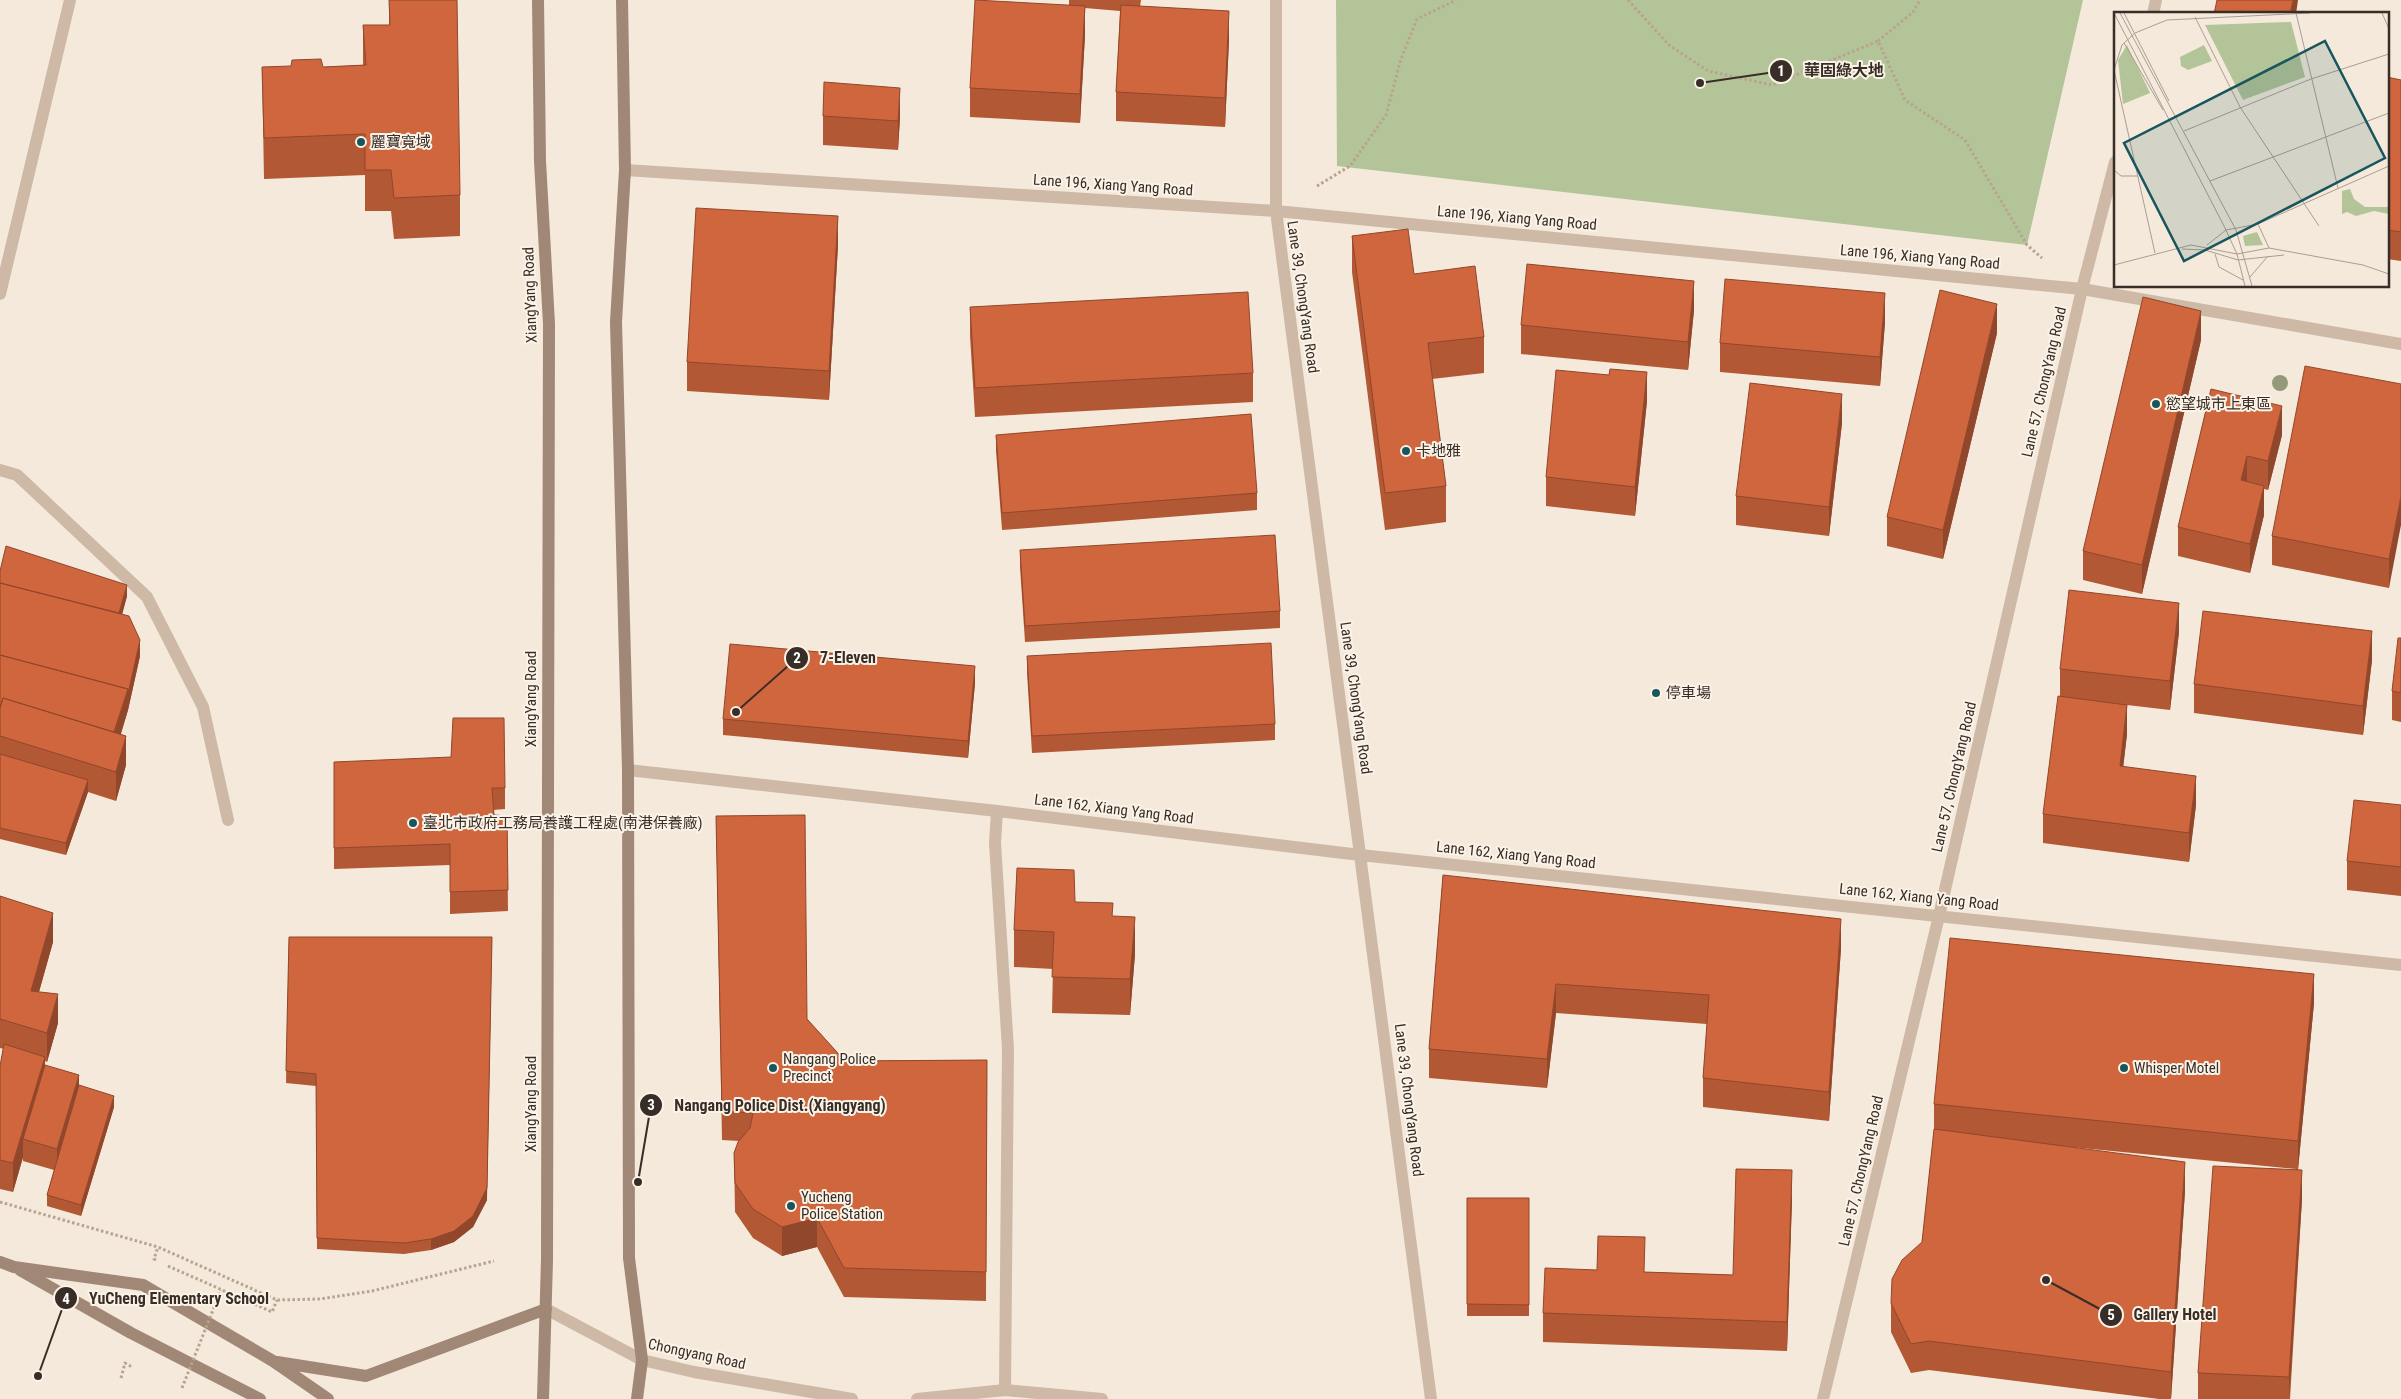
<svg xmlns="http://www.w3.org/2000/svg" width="2401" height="1399" font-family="'Roboto Condensed','Noto Sans TC',sans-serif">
	<rect width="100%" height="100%" fill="#f4e9da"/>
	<path fill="#b4c499" d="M1336,0H2083L2027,245L1337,166Z"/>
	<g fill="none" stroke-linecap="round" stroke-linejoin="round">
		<path stroke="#b8a38f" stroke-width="3" stroke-dasharray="2.5 2.5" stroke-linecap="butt" d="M1628,0L1669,45L1708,71L1772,85L1878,41L1905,100L1965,140L2027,245L2042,258
			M1878,41L1913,12L1920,0
			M1317,186L1350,166L1386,115L1401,59L1417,19L1456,0
			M0,1202L158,1247L277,1300L320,1299L372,1291L494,1261
			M156,1260L154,1259L158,1247
			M168,1266L272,1312L277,1300
			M121,1378L125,1363L132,1367"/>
		<path stroke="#cdb9a5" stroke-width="12" d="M0,470L17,475L147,597L203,707L228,820
			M997,811L995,843L1008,1049L1005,1390"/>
		<path stroke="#cdb9a5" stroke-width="12" d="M1276,0V211L1431,1399
			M2153,14L2156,0
			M625,170L1276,211L2082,289L2401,344
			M0,294L70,0
			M628,770L997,811L1360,855L2401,965
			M1823,1399L1939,916L2082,289L2115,162"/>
		<path stroke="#cdb9a5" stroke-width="12" d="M546,1309L642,1360L694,1372L852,1399
			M917,1399L1005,1390L1102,1399"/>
		<path stroke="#a08776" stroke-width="12" d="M538,0L540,161L549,324L547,1260L543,1399
			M622,0L625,170L616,322L628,770L629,1258L642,1360L637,1399
			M0,1262L14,1267L143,1285L273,1361L328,1399
			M20,1270L131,1333L260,1399
			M277,1362L366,1376L546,1309"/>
		<path stroke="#b8a38f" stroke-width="3" stroke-dasharray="2.5 2.5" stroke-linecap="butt" d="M182,1388L221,1290"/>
	</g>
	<circle fill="#949979" cx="2280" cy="383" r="8"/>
	<path fill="#b25834" d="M389,0L460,195V236L394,239L391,211H365V175L264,179L262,67H323L363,65V25H389Z
		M1069,0H1141L1140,7L1229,40L1225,127L1116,121V92L1120,11L1085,8V35L1080,123L970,117V88L1069,5Z
		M2387,77L2401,80V261L2387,259Z
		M823,116L900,117L898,150L823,145Z
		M1352,236L1414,274L1484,337V373L1432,379L1446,486V522L1385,530L1352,272Z
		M838,245L829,400L687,391V362Z
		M970,307L1253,373V402L975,417L970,336Z
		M1694,310L1688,370L1521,354V325Z
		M1885,322L1880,386L1720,372V343Z
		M1997,333L1943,559L1887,546V517Z
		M2201,340L2142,594L2083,580V551Z
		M2401,384L2389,588L2272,565V536Z
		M2211,389L2282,435L2268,490L2264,489V515L2250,573L2178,556V527Z
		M1647,401L1635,516L1546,506V477Z
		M1842,423L1829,536L1736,525V496Z
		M996,435L1257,493V510L1002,530L996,451Z
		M1020,550L1280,611V628L1025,642L1020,567Z
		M0,571L127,596L122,614L140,656L128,710L121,734L126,765L116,801L88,792L66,855L0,839Z
		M2179,632L2170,710L2127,705V734L2123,767L2196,805L2189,862L2043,843V814L2060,696V669Z
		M2401,638V722L2392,720V691Z
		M1027,656L1275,724V740L1032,753L1027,673Z
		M2372,660L2363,735L2194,713V684Z
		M975,683L968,758L723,735V719Z
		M334,762L505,788V809L493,810L494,815L507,816L508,911L450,914V865L334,869Z
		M2401,805V896L2347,890V861Z
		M716,816L807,1019L845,1061L987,1060L986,1301L844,1297L817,1247L782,1256L753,1238L735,1212L734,1153L739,1141L722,1140Z
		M1443,875L1841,948L1829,1121L1703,1107V1078L1707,1024L1556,1013L1547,1088L1429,1078V1049Z
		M0,896L53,942L39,992L58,1023L47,1062L45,1061V1065L114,1107L81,1216L47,1206V1195L54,1170L23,1161V1157L13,1192L0,1189V1066L4,1049L0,1048Z
		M1075,902L1135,954L1130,1015L1052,1013L1053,969L1014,967V930Z
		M289,937L487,1200L473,1227L454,1242L431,1250L404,1254L317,1249L316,1086L286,1083Z
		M2314,1003L2298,1169L2302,1199L2290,1399H2198V1373L2296,1169L2051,1145L2185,1191L2171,1399H2159L1929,1370L1911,1373L1891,1332V1303L1922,1242L1934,1132V1104Z
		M1467,1198H1529V1316H1467Z
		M1792,1199L1787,1351L1543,1342V1313L1645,1272L1733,1275Z"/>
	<path fill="#91472b" d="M2293,0H2298L2296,14H2290Z
		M1085,6V35L1080,123V94Z
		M1229,11V40L1225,127V98Z
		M900,88V117L898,150V121Z
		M838,216V245L829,400V371Z
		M1694,281V310L1688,370V342Z
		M1885,293V322L1880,386V357Z
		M1997,304V333L1943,559V530Z
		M2201,311V340L2142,594V565Z
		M1647,372V401L1635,516V487Z
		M1842,394V423L1829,536V507Z
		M2282,406V435L2268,490V461Z
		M2247,456V485L2241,480Z
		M2264,486V515L2250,573V544Z
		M2401,496V525L2389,588V559Z
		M127,585V596L118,630V618Z
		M2179,603V632L2170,710V681Z
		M2372,631V660L2363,735V706Z
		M140,640V656L128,710L113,758V737L128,689Z
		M975,666V683L968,758V741Z
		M2127,705V734L2120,795V766Z
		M126,736V765L116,801V772Z
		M2196,776V805L2189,862V833Z
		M88,780V792L66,855V843Z
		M53,913V942L31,1020V991Z
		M1135,917V954L1130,1015V979Z
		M1841,919V948L1829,1121V1092Z
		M492,937L487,1200L473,1227L454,1242L431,1250V1239Z
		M2314,974V1003L2298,1170V1141Z
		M1556,984V1013L1547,1088V1059Z
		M58,994V1023L47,1062V1033Z
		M45,1057V1086L23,1139V1157L13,1192V1163Z
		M79,1075V1096L57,1171V1149Z
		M114,1096V1107L81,1216V1205Z
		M2185,1162V1191L2171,1399V1372Z
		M1792,1170V1199L1787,1351V1322Z
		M2302,1170V1199L2289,1399V1377Z
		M817,1218V1247L782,1256V1227Z"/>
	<path fill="#cf663d" stroke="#91472b" d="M389,0H457L460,195L394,198L391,170H365V134L264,138L262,67L291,66L292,60L321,59L323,67L366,65L363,25H390Z
		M975,0L1085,6L1080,94L970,88Z
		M2217,0H2293L2290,14H2214Z
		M1121,5L1229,11L1225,98L1116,92Z
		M2387,77L2401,80V232L2387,230Z
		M824,82L900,88L898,121L823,116Z
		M696,208L838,216L829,371L687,362Z
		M1408,229L1414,274L1475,266L1484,337L1428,343L1446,486L1385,493L1352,236Z
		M1527,264L1694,281L1688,342L1521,325Z
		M1725,279L1885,293L1880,357L1720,343Z
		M1940,290L1997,304L1943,530L1887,517Z
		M1248,292L1253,373L975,388L970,307Z
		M2143,297L2201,311L2142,565L2083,551Z
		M2305,366L2401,384V496L2389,559L2272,536Z
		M1610,369L1647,372L1635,487L1546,477L1556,370L1609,375Z
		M1750,383L1842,394L1829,507L1736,496Z
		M2211,389L2282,406L2268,461L2247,456L2241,480L2264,486L2250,544L2178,527Z
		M1251,414L1257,493L1002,513L996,435Z
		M1275,535L1280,611L1025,626L1020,550Z
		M6,546L127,585L119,613L0,583V571Z
		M0,583L129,616L140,640L128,694V689L0,655Z
		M2069,590L2179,603L2170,681L2060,669Z
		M2203,611L2372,631L2363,706L2194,684Z
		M2398,638H2401V693L2392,691Z
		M1271,643L1275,724L1032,736L1027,656Z
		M730,644L975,666L968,741L723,719Z
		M0,655L128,689L114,732L3,698L1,705H0Z
		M2058,696L2127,705L2120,766L2196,776L2189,833L2043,814Z
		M3,698L126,736L116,772L0,736V709Z
		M453,718H504L505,788H492L494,815L507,816L508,890L450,892V844L334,848V762L451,757Z
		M0,754L88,780L66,843L0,828Z
		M2354,800L2401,805V867L2347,861Z
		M805,815L807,1019L845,1061L987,1060L986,1272L844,1268L817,1218L782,1227L753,1209L735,1183L734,1153L738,1142L750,1128L753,1113L722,1111L716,816Z
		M1017,868L1074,870L1075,902L1113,903L1112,916L1135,917L1130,979L1052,977L1054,932L1014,930Z
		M1443,875L1841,919L1829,1092L1703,1078L1709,995L1556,984L1547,1059L1429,1049Z
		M0,896L53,913L31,991L58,994L47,1033L0,1019Z
		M289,937H492L487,1188L473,1216L454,1231L431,1239L404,1243L317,1238L316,1074L286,1071Z
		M1950,938L2314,974L2298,1141L1934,1104Z
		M4,1044L45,1057L13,1163L0,1160V1066Z
		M45,1065L79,1075L57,1149L23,1139Z
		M79,1085L114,1096L81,1205L47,1195Z
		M1934,1129L2185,1162L2171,1372L1929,1341L1911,1344L1891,1303L1892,1279L1902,1260L1922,1242Z
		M2213,1166L2302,1170L2289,1377L2198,1373Z
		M1736,1169L1792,1170L1787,1322L1543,1313L1545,1268L1597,1270L1598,1236L1645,1237L1644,1272L1733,1275Z
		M1467,1198H1529V1305L1467,1304Z"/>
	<g fill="#19555c" stroke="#fbf3e7" stroke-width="2">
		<circle cx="361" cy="142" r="5"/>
		<circle cx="2156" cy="404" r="5"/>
		<circle cx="1406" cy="451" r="5"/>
		<circle cx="1656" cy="693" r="5"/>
		<circle cx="413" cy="823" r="5"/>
		<circle cx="773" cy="1068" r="5"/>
		<circle cx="2124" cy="1068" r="5"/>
		<circle cx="791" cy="1206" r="5"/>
	</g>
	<g text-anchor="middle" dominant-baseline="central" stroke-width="4" stroke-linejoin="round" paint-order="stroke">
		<g font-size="15" fill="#382d27" stroke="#fbf3e7" text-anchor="start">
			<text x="371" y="142">麗寶寬域</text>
			<text x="2166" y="404">慾望城市上東區</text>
			<text x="1416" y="451">卡地雅</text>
			<text x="1666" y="693">停車場</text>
			<text x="423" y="823">臺北市政府工務局養護工程處(南港保養廠)</text>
			<text x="783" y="1059">Nangang Police<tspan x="783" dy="17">Precinct</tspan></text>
			<text x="2134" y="1068">Whisper Motel</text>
			<text x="801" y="1197">Yucheng<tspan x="801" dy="17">Police Station</tspan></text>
		</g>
		<g font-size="15" fill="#382d27" stroke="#fbf3e7">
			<text transform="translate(1113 185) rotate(4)">Lane 196, Xiang Yang Road</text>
			<text transform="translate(1517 218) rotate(5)">Lane 196, Xiang Yang Road</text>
			<text transform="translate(1920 257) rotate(5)">Lane 196, Xiang Yang Road</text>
			<text transform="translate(530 295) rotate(-92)">XiangYang Road</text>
			<text transform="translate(1303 297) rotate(82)">Lane 39, ChongYang Road</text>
			<text transform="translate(2044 382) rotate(-77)">Lane 57, ChongYang Road</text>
			<text transform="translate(1356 698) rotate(82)">Lane 39, ChongYang Road</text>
			<text transform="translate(531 699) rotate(-90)">XiangYang Road</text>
			<text transform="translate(1954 777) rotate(-77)">Lane 57, ChongYang Road</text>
			<text transform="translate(1114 809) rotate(7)">Lane 162, Xiang Yang Road</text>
			<text transform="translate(1516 855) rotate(6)">Lane 162, Xiang Yang Road</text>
			<text transform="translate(1919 897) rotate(6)">Lane 162, Xiang Yang Road</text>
			<text transform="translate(1409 1100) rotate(83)">Lane 39, ChongYang Road</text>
			<text transform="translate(531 1104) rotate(-90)">XiangYang Road</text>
			<text transform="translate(1861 1171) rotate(-77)">Lane 57, ChongYang Road</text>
			<text transform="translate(697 1354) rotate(12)">Chongyang Road</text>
		</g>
	</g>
	<g transform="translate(2114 12)">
		<rect width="275" height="275" fill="#f4e9da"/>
		<path d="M177,10L191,65L129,88L91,13ZM13,33L36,81L9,92L4,48ZM90,33L98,49L74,58L67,54L66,45ZM236,177L240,187L251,195H275V202L260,199L242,204L233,200L228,202V179ZM143,220L149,233L131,234L129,224Z" fill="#b4c499"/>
		<path fill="none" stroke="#a99e92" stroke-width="1" d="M0,1L110,214L123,242L131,274M6,1L122,218L138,274M10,1L55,89M182,1L224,176M268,1L275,17M81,5L126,95L205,214M10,31L49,98M70,119L197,67L275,42M0,158L7,164H24M96,169L275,101M144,212L155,236M112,218L144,212L275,154M93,233L112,218M68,237L91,238L124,248L170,243M41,241L0,58L8,33L21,21L53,8L196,1M101,242L105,255L129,268M0,253L77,233L123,242L155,236L249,253L275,262M136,265L154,244"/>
		<path fill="#19555c" fill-opacity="0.15" stroke="#19555c" stroke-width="2.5" d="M211,29L271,146L70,249L10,131Z"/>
		<rect width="275" height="275" fill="none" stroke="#382d27" stroke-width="2.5"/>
	</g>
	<path fill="none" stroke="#382d27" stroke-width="2" d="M1700 83L1781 71M736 712L797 658M638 1182L651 1105M38 1376L66 1298M2046 1280L2111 1315"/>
	<g fill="#382d27" stroke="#fbf3e7" stroke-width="2">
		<circle cx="1700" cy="83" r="5"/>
		<circle cx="736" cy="712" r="5"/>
		<circle cx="638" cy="1182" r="5"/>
		<circle cx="38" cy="1376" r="5"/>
		<circle cx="2046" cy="1280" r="5"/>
		<circle cx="1781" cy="71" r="12"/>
		<circle cx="797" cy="658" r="12"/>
		<circle cx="651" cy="1105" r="12"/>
		<circle cx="66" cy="1298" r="12"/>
		<circle cx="2111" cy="1315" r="12"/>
	</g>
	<g font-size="15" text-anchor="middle" font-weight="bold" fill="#fff">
		<text x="1781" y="76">1</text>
		<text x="797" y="663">2</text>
		<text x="651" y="1110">3</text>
		<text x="66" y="1304">4</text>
		<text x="2111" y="1320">5</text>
	</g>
	<g font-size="16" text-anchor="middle" font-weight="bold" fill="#382d27" stroke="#fbf3e7" stroke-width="4" stroke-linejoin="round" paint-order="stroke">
		<text x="1844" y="76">華固綠大地</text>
		<text x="848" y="663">7-Eleven</text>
		<text x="780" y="1111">Nangang Police Dist.(Xiangyang)</text>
		<text x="179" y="1304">YuCheng Elementary School</text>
		<text x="2175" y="1320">Gallery Hotel</text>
	</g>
</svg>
